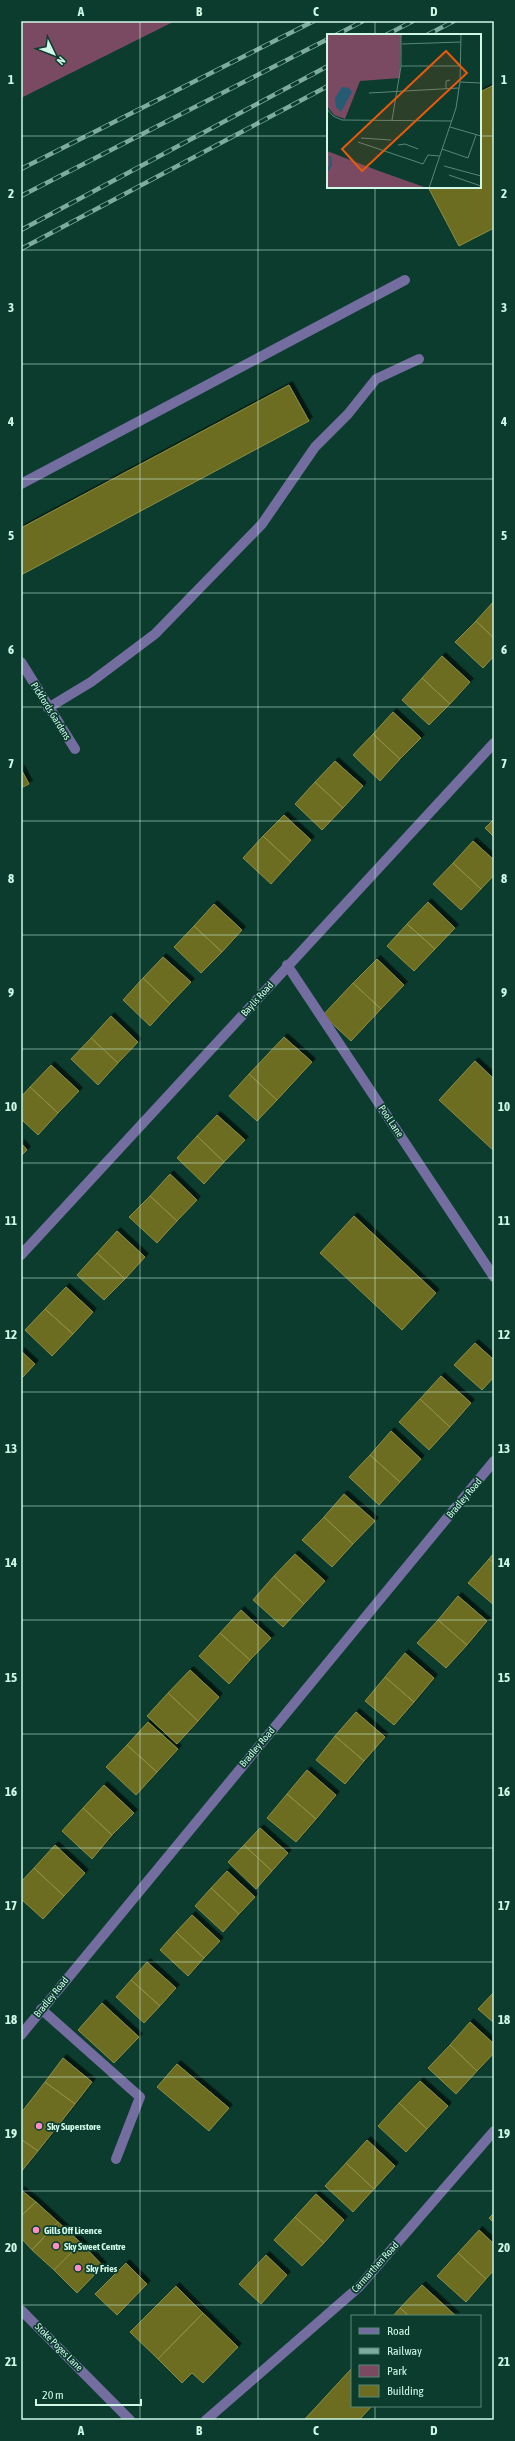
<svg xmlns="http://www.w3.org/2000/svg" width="515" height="2441" font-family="'Asap Condensed',sans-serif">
	<defs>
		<filter id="shadow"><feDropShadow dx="3.5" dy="-3.5" stdDeviation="0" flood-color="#0009"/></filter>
	</defs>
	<rect width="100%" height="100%" fill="#0b3c2e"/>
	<path fill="#7a4a62" d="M21,21H175L21,98Z"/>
	<path fill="#6d6d22" stroke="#8d8d44" filter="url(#shadow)" d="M494,85V228L459,246L428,187H480V92Z
		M289,385L309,421L21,575V528Z
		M494,601V638L476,621Z
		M476,621L494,638V656L483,668L455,642Z
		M442,656L470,682L450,704L422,678Z
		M422,678L450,704L429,725L402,700Z
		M393,712L421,738L400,759L373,734Z
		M373,734L400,759L380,781L353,755Z
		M335,761L363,786L343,808L315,782Z
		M21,769L29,784L21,788Z
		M315,782L343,808L322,830L295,804Z
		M284,815L311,840L291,862L263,836Z
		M494,819V837L485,828Z
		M263,836L291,862L271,884L243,858Z
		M473,841L494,860V875L481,889L453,863Z
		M453,863L481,889L461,910L433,884Z
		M428,902L455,928L435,949L407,924Z
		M214,904L242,930L222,952L194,926Z
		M407,924L435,949L414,971L387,946Z
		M194,926L222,952L201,973L174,947Z
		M163,957L191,982L170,1004L143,978Z
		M377,959L404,985L381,1009L353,983Z
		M143,978L170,1004L150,1026L123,1000Z
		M353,983L381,1009L351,1041L323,1015Z
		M111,1016L138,1042L118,1063L91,1038Z
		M284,1037L312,1062L277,1100L249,1074Z
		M91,1038L118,1063L98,1085L71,1059Z
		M475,1061L494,1079V1151L439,1100Z
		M51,1065L79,1091L58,1113L30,1087Z
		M249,1074L277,1100L257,1121L229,1096Z
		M30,1087L58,1113L38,1135L21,1119V1097Z
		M217,1115L245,1140L224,1162L197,1136Z
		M197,1136L224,1162L204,1184L177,1158Z
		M21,1143L27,1150L21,1156Z
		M170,1174L197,1200L177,1221L150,1196Z
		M150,1196L177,1221L157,1243L129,1217Z
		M354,1216L436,1293L402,1330L320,1253Z
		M117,1231L145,1257L125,1279L97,1253Z
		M97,1253L125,1279L104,1300L77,1275Z
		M66,1287L93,1312L73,1334L45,1309Z
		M45,1309L73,1334L52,1356L25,1330Z
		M475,1343L494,1360V1377L482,1390L454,1365Z
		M21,1351L35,1364L21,1379Z
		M441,1376L471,1403L450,1427L420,1399Z
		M420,1399L450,1427L429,1450L399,1422Z
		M391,1431L421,1459L400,1482L370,1455Z
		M370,1455L400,1482L379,1505L349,1477Z
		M344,1494L375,1521L353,1544L324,1517Z
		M324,1517L353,1544L332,1567L302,1540Z
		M494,1553V1564L489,1559Z
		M295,1554L325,1581L304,1604L274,1576Z
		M489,1559L494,1564V1605L468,1583Z
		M274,1576L304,1604L283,1627L253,1600Z
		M458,1596L487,1621L467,1645L438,1620Z
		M241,1610L271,1638L250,1660L220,1633Z
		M438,1620L467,1645L446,1668L417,1643Z
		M220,1633L250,1660L229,1684L199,1656Z
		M405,1653L434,1678L414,1702L385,1677Z
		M190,1670L219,1697L198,1721L168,1693Z
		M385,1677L414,1702L394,1725L365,1701Z
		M168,1693L198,1721L177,1744L147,1716Z
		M356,1712L385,1737L364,1761L335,1736Z
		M148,1722L178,1749L157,1772L127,1745Z
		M335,1736L364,1761L345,1784L316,1760Z
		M127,1745L157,1772L136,1795L106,1767Z
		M307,1770L336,1795L316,1819L287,1794Z
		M104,1785L134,1813L112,1835L83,1808Z
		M287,1794L316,1819L296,1842L267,1818Z
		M83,1808L112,1835L92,1859L62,1831Z
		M260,1828L288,1853L272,1871L244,1845Z
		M55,1845L85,1873L64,1896L34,1868Z
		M244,1845L272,1871L256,1889L228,1862Z
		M34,1868L64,1896L43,1919L21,1899V1882Z
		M227,1871L255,1897L239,1914L211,1888Z
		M211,1888L239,1914L223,1932L195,1906Z
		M192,1915L220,1941L204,1958L176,1932Z
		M176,1932L204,1958L188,1976L160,1950Z
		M147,1962L176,1988L160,2006L131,1980Z
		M131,1980L160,2006L144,2023L116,1997Z
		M494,1992V2023L478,2009Z
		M102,2003L139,2037L114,2063L78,2030Z
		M470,2022L494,2044V2053L477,2071L450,2045Z
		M450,2045L477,2071L456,2094L428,2068Z
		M63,2058L92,2082L75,2104L45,2082Z
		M177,2064L229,2108L209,2131L157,2087Z
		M420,2081L448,2106L427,2129L399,2103Z
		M45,2082L75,2104L38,2151L21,2139V2113Z
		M399,2103L427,2129L406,2152L378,2126Z
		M21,2139L38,2151L21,2172Z
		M367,2140L395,2166L374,2189L346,2163Z
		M346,2163L374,2189L353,2212L325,2186Z
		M21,2190L36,2202L21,2216Z
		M316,2194L344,2220L324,2243L295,2217Z
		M36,2202L58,2222L32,2250L21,2238V2216Z
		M494,2213V2223L489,2218Z
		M295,2217L324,2243L302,2266L274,2240Z
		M58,2222L81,2243L54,2270L32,2250Z
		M479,2230L494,2244V2270L486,2279L458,2253Z
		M81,2243L103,2266L77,2293L54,2270Z
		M458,2253L486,2279L466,2302L437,2276Z
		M266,2255L287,2275L261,2304L239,2284Z
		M126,2263L147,2284L117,2315L95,2294Z
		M422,2285L456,2316H409L400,2308Z
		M176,2286L203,2313L158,2359L130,2332Z
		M400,2308L409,2316H393Z
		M203,2313L238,2347L203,2383L192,2373L182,2383L158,2359Z
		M352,2368V2406H372L359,2420H304Z"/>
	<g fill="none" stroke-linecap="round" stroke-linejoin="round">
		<path stroke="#736da0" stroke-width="10" d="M48,708L91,682L155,634L262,524L315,447L348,414L376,379L419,359
			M41,2009L140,2097L116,2159"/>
		<path stroke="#736da0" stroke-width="10" d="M21,484L405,280
			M21,662L75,749
			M287,965L494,1277
			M21,1255L494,743
			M21,2035L494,1461
			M206,2420L359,2287L494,2131"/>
		<path stroke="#736da0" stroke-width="10" d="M21,2310L130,2420"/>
		<g stroke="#7eab9b" stroke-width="4.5">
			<path id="rail" d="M336,35L363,21
				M386,35L413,21
				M427,35L454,21
				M21,169L314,21
				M21,196L328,39
				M21,230L328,66
				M21,249L328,86"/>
		</g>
		<use href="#rail" stroke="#0b3c2e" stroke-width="3" stroke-dasharray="9" stroke-linecap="butt"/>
	</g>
	<path fill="none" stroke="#cff8e7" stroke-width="1" stroke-opacity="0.55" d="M140,21V2420M258,21V2420M375,21V35M21,136H328M480,136H494M375,187V2316M21,250H494M21,364H494M21,479H494M21,593H494M21,707H494M21,821H494M21,935H494M21,1049H494M21,1163H494M21,1278H494M21,1392H494M21,1506H494M21,1620H494M21,1734H494M21,1848H494M21,1962H494M21,2077H494M21,2191H494M21,2305H494M375,2406V2420"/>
	<g fill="#fa8fc6" stroke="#0b3c2e" stroke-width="1.5">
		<circle cx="39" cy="2126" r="4"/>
		<circle cx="36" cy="2230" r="4"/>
		<circle cx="56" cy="2246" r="4"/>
		<circle cx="78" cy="2268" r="4"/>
	</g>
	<g text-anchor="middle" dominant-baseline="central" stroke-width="3.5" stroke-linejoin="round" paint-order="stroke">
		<g font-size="10" fill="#cff8e7" stroke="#0b3c2e">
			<text transform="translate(51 711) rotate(58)">Pickfords Gardens</text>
			<text transform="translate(257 999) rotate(-48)">Baylis Road</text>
			<text transform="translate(391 1121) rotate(56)">Pool Lane</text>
			<text transform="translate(464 1498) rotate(-50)">Bradley Road</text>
			<text transform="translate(257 1747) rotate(-50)">Bradley Road</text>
			<text transform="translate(51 1997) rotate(-51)">Bradley Road</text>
			<text transform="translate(375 2267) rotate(-48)">Carmarthen Road</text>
			<text transform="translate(59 2347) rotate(45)">Stoke Poges Lane</text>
		</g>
		<g font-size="10" font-weight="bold" fill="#cff8e7" stroke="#0b3c2e" text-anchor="start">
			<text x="47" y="2126">Sky Superstore</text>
			<text x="44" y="2230">Gills Off Licence</text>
			<text x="64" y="2246">Sky Sweet Centre</text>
			<text x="86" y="2268">Sky Fries</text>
		</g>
	</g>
	<g transform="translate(327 34)">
		<rect width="154" height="154" fill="#0b3c2e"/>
		<path d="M0,0H74L73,44L33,47L18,85L7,81L0,72ZM0,117L52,137L100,154H0Z" fill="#7a4a62"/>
		<path d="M15,53L22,54L25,58L14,78L9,73L8,64Z" fill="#255c74"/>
		<path fill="none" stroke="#255c74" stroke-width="2" d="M0,137L4,131L3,122"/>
		<path fill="none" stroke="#598778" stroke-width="1" d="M75,10L134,8M74,32H134M133,48L154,49M119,55V47L123,46M42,59L132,54M0,75L6,82L15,86L125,87M65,86L74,32V0M123,93L154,102M34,104L64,106M31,108L96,130L101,121L112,122M71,111L78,110L91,115M115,115L141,124L149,101M117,132L154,142M122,141L154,152M102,154L129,74L133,48L134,0"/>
		<path fill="#e8590c" fill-opacity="0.15" stroke="#e8590c" stroke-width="2" d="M119,17L140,39L35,137L15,115Z"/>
		<rect width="154" height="154" fill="none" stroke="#cff8e7" stroke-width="2"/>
	</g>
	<rect width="515" height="2441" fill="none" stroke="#0b3c2e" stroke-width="44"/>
	<rect x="351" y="2315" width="130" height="92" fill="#0b3c2e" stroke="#598778"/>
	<rect x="359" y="2328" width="20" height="6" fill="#736da0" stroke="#598778"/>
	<text x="387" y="2335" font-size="12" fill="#cff8e7">Road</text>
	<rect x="359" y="2348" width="20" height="6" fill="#7eab9b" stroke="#598778"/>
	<text x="387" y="2355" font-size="12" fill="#cff8e7">Railway</text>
	<rect x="359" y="2365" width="20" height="12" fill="#7a4a62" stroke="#598778"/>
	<text x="387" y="2375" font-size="12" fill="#cff8e7">Park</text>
	<rect x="359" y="2385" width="20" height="12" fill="#6d6d22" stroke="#598778"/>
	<text x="387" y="2395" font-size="12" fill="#cff8e7">Building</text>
	<g transform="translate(54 54) rotate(133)" stroke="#0b3c2e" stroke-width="3" paint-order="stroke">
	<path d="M0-3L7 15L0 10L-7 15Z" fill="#cff8e7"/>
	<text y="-6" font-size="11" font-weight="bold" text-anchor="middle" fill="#cff8e7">N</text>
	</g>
	<path d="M36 2399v6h105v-6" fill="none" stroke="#cff8e7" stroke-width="2"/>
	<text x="42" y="2399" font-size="12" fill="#cff8e7" stroke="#0b3c2e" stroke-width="3" paint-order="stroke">20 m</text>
	<rect x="22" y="22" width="471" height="2397" fill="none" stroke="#cff8e7" stroke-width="1.5"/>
	<g font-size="13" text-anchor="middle" font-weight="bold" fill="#cff8e7">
		<text x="81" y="16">A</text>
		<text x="199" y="16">B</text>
		<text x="316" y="16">C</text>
		<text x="434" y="16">D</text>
		<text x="11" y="84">1</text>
		<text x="504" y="84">1</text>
		<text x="11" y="198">2</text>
		<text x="504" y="198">2</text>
		<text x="11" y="312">3</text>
		<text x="504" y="312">3</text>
		<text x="11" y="426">4</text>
		<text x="504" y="426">4</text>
		<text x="11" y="540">5</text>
		<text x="504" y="540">5</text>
		<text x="11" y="654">6</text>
		<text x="504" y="654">6</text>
		<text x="11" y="768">7</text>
		<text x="504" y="768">7</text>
		<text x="11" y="883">8</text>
		<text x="504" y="883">8</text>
		<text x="11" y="997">9</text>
		<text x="504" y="997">9</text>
		<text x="11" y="1111">10</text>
		<text x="504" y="1111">10</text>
		<text x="11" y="1225">11</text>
		<text x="504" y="1225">11</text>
		<text x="11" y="1339">12</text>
		<text x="504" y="1339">12</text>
		<text x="11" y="1453">13</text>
		<text x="504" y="1453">13</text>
		<text x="11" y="1567">14</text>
		<text x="504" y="1567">14</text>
		<text x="11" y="1682">15</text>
		<text x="504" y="1682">15</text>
		<text x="11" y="1796">16</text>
		<text x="504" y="1796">16</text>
		<text x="11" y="1910">17</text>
		<text x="504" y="1910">17</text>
		<text x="11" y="2024">18</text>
		<text x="504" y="2024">18</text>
		<text x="11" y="2138">19</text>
		<text x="504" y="2138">19</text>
		<text x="11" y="2252">20</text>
		<text x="504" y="2252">20</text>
		<text x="11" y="2366">21</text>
		<text x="504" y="2366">21</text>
		<text x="81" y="2435">A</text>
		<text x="199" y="2435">B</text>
		<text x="316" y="2435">C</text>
		<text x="434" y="2435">D</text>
	</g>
</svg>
